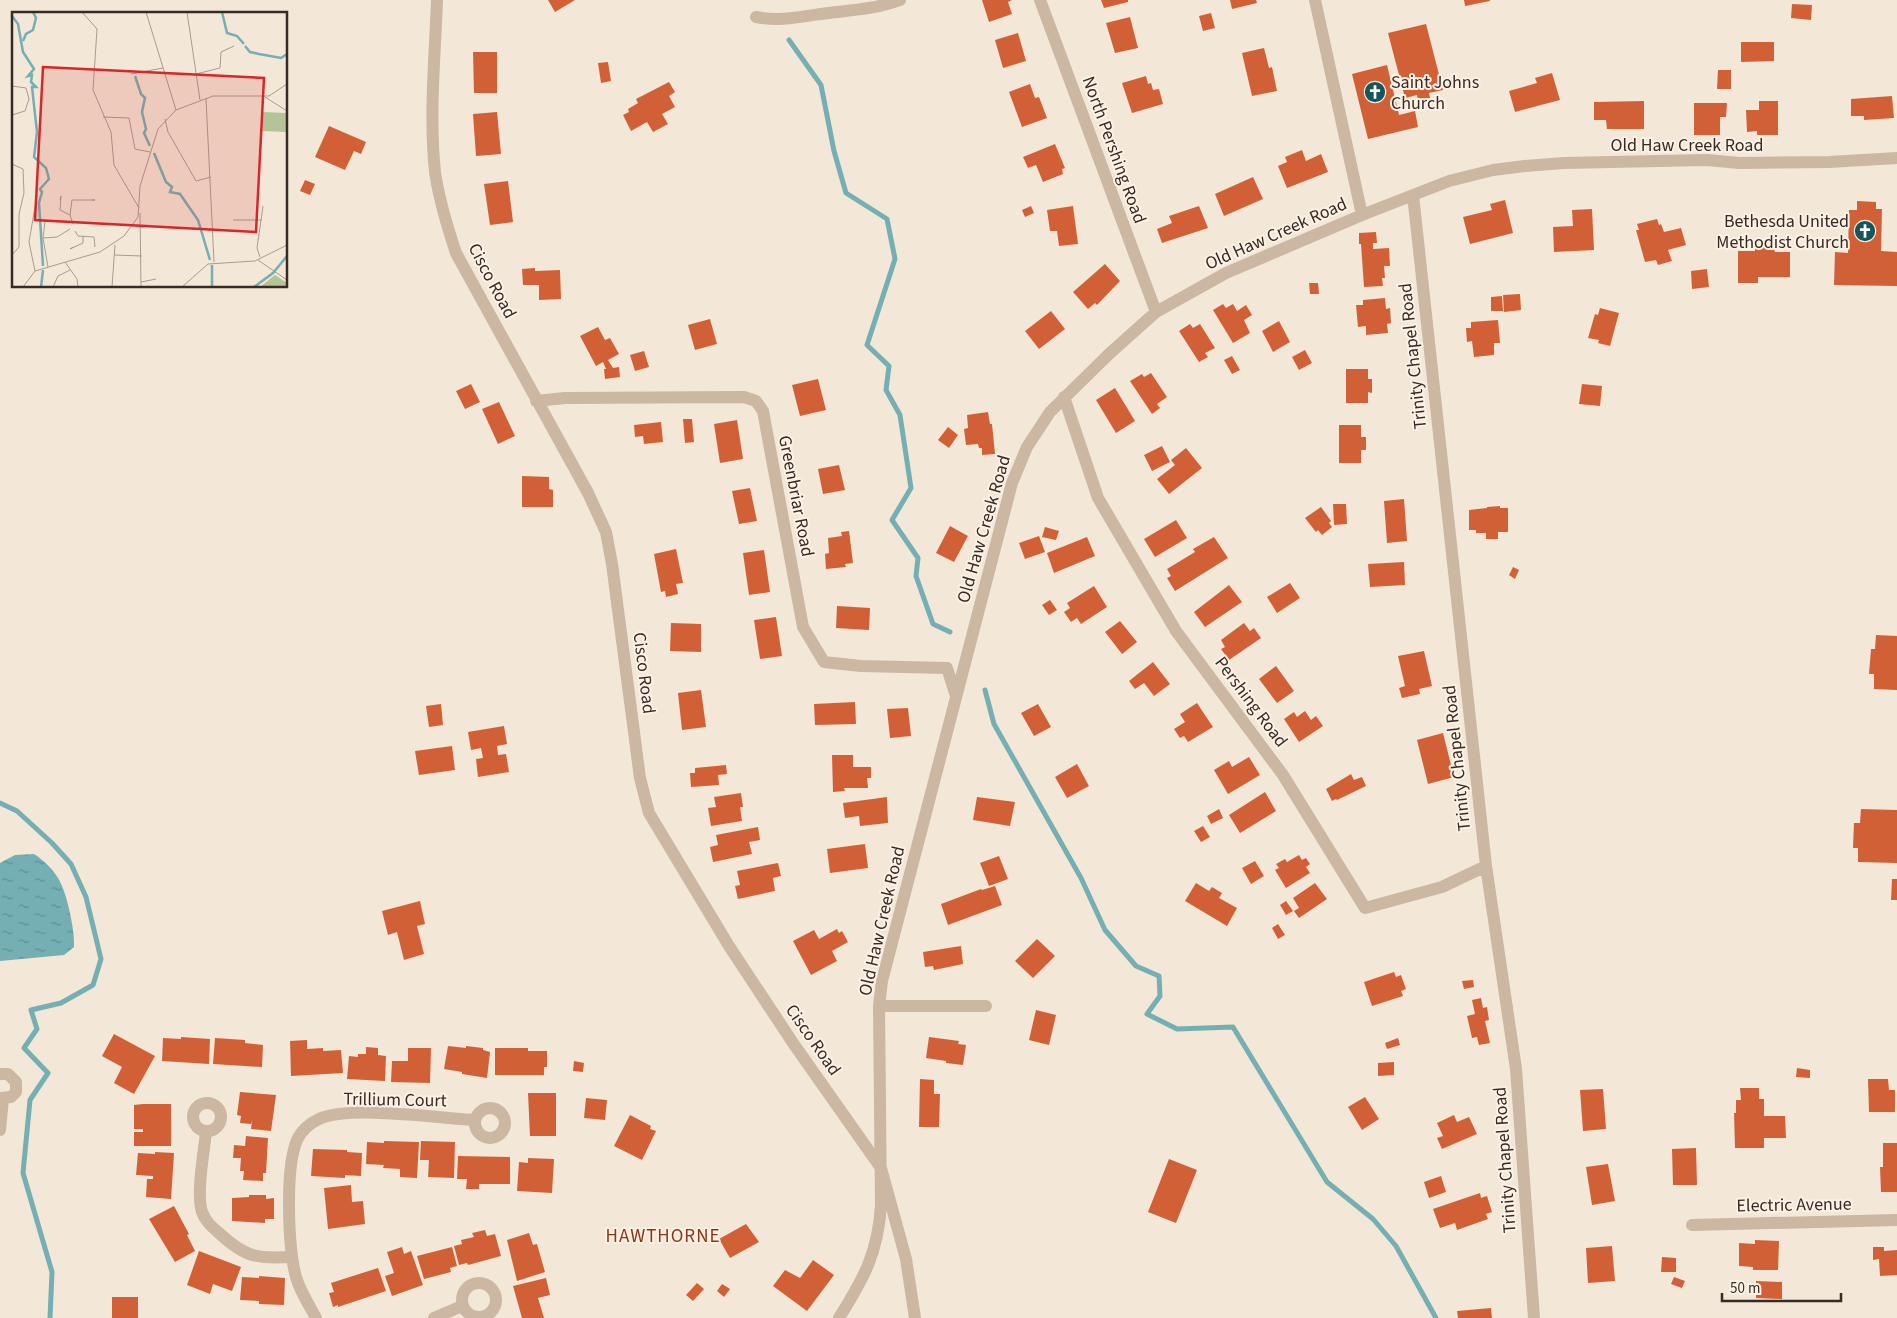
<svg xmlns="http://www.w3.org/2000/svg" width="1897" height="1318" font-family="'Source Sans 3',sans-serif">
	<defs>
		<pattern id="water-ripples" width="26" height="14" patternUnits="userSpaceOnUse" patternTransform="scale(1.25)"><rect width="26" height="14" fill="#74afb3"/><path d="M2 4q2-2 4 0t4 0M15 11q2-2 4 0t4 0" fill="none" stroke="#608f91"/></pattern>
	</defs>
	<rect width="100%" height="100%" fill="#f3e7d7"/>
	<path fill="url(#water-ripples)" d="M34,854C45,861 57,873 62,886C68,900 75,932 74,947L64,955L0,961V863L15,855Z"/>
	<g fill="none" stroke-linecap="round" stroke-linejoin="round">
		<path stroke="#74afb3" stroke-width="5" d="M789,40L821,85L834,151L846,193L887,219L895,259L867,345L889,366L886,390L900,415L911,488L892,520L918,558L916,576L933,624L950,632
			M985,690L994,724L1081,878L1105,930L1136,966L1159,976L1160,996L1147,1014L1177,1029L1233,1027L1327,1182L1373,1219L1396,1246L1436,1318
			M0,803L17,811L52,843L71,864L86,897L101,959L93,985L61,1003L31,1010L37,1029L24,1048L48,1073L30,1100L23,1173L52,1272L50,1318"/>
	</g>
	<path fill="#d26037" d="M548,0H575L555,12Z
		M982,0H1012L1008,2L1012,14L989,22Z
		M1101,0H1128V2L1104,8Z
		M1230,0H1256L1257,3L1232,9Z
		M1464,0H1490V1L1465,6Z
		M1792,4L1812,5L1811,20L1791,18Z
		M1211,13L1215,28L1203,31L1199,16Z
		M1130,17L1138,48L1115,53L1106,23Z
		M1426,24L1443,90L1429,93L1430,98L1418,100L1417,95L1405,98L1388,33Z
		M1018,33L1026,61L1003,68L995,40Z
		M1741,42H1774V61L1741,62Z
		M1264,48L1269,68L1272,67L1277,91L1252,96L1242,53Z
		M473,52H497V93H474Z
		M608,62L611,81L601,83L598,63Z
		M1387,65L1399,115L1415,111L1418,127L1368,139L1352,74Z
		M1718,70H1731V89H1717Z
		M1552,73L1560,100L1515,112L1509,91L1537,83L1535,78Z
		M1146,76L1148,84L1151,83L1153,90L1159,89L1163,104L1132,113L1122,83Z
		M669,82L675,92L669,96L675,107L662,114L668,124L653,132L647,122L631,131L623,115L629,112L628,109L638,103L636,99Z
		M1030,84L1035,98L1039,97L1047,118L1022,127L1009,92Z
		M1892,96L1894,118L1864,120V116H1851V99Z
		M1644,101V129H1607L1606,120H1594V102Z
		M1759,101H1778V135H1757V131L1747,132L1746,110H1759Z
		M1694,103H1727L1726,117H1720V135H1694Z
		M497,112L501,154L476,156L473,114Z
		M329,126L366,142L361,154L354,151L345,170L315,157Z
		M1055,144L1065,168L1062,169L1063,174L1043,182L1036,165L1028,168L1023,157Z
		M1302,150L1306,161L1321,154L1328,172L1287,188L1278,166L1287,162L1285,157Z
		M1253,177L1263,199L1224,216L1215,194Z
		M305,180L315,184L310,195L300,191Z
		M508,181L513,222L490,225L484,184Z
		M1505,200L1513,233L1470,244L1463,217L1492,210L1490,204Z
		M1857,201L1876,202V209H1882L1881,251L1897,252V286L1834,285L1835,252L1848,253L1849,210H1857Z
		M1031,206L1034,213L1025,217L1022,210Z
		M1073,206L1078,244L1059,246L1057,231H1050L1047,210Z
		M1199,206L1208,228L1162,243L1157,229L1172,223L1169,216Z
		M1592,209L1594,250L1554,252L1553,227L1573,226L1572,210Z
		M1657,219L1659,225L1661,224L1664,232L1681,228L1686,245L1668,250L1672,261L1658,265L1656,260L1645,262L1636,230H1639L1637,224Z
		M1376,232L1377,243H1373V249L1389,248L1390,266H1384L1385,278H1382L1383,286L1364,287L1361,244H1359V233Z
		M1755,247H1773L1775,252H1790V277H1758V283H1738V251H1755Z
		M1105,264L1120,281L1097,305L1095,303L1088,309L1073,292Z
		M535,268V271L560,270L561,299L539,300V285H523L522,269Z
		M1707,269L1709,287L1692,289L1691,271Z
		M1309,283H1318L1319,294H1310Z
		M1520,294L1521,310L1504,312L1503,295Z
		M1502,296L1503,311H1491V297Z
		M1385,298L1386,309L1390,308L1391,323L1387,324L1388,333L1366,335V326L1358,327L1356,305H1363V300Z
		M1223,304L1226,308L1233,304L1237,311L1246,305L1252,315L1244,320L1250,333L1233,343L1213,310Z
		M1600,308L1619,313L1610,346L1598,343L1599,340L1588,338L1595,314L1598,315Z
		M1051,311L1065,329L1039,349L1025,331Z
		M710,319L717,344L695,350L688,325Z
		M1498,320L1500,343H1494V355L1474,357L1472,341L1467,342L1466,328H1471V322Z
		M1279,321L1290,342L1273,352L1262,331Z
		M1190,324L1193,328L1200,324L1215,348L1205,353L1208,357L1199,362L1179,331Z
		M598,327L605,340L610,338L619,354L608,360L613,368L619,367L620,377L605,379L604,369H606L603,362L596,366L580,336Z
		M1305,350L1312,363L1299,370L1292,357Z
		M644,351L649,367L635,371L630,355Z
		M1232,356L1240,370L1232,374L1224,360Z
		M1346,369H1368V379H1372V393L1368,392V403H1346Z
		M1151,373L1167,397L1157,404L1160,408L1152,414L1130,381L1142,374L1144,377Z
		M818,379L826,410L800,416L792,385Z
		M471,384L480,402L465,409L456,391Z
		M1582,384L1602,386L1600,406L1579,404Z
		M1115,388L1135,421L1116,433L1096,400Z
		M499,402L515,436L498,444L482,409Z
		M988,412L990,424H992L995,454L982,455V448H979L978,444L966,445L964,429L968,428L967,415Z
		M683,419H692L694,442L685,443Z
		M737,420L743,459L720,463L714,424Z
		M661,422L663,442L644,444L643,436L635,437L634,425Z
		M1339,425H1361V437H1366V450H1361V463H1339Z
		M948,427L958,435L949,448L938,440Z
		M1162,446L1170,462L1152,471L1144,455Z
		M1186,448L1202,468L1169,494L1157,479L1175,465L1171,460Z
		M839,465L845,490L823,494L818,469Z
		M522,476L549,477V489L553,490V507H522Z
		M750,488L757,521L739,524L732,491Z
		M1404,499L1407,541L1387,543L1384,501Z
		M1333,504H1346L1347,524L1334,525Z
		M1500,506V508H1508V532H1498V539H1486V533H1476V530H1469V510L1487,508V507Z
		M1321,507L1331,521L1329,523L1332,527L1322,535L1318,530L1316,532L1305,518Z
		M1176,520L1187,538L1155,557L1144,539Z
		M950,526L968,536L954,562L936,553Z
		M1045,527L1059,531L1056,540L1042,537Z
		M849,531L853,563L845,564L846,567L826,569L825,554L829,553L828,538L842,536L841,532Z
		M1039,536L1045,552L1025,559L1019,543Z
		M1087,537L1095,556L1054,573L1047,553Z
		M1214,537L1228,558L1175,591L1167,578L1171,576L1167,569L1195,552L1193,549Z
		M676,549L683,583L676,584L678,594L666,597L665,591L661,592L654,554Z
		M764,550L770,592L749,595L743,553Z
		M1404,562L1405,585L1370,587L1368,564Z
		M1513,567L1519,570L1515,579L1509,575Z
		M1290,583L1300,598L1277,613L1267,597Z
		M1229,585L1242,602L1205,627L1194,612Z
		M1094,586L1107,607L1081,624L1077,618L1071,622L1064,612L1070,608L1067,603Z
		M1050,600L1057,610L1049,615L1042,605Z
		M837,606L870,608L869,630L836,628Z
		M776,617L782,656L760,659L754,620Z
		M1120,621L1137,642L1122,654L1105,632Z
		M671,623L701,624V652L670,651Z
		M1244,623L1250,631L1254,628L1261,638L1229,660L1221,649L1225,647L1221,640Z
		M1876,635L1897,636V690L1874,689V674H1869L1871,649H1875Z
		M1424,651L1432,686L1419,689L1420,694L1402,698L1399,688L1405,686L1398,656Z
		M1153,662L1170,684L1154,696L1144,683L1135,689L1129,681Z
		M1276,666L1294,691L1277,703L1259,679Z
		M701,690L706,727L682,730L678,693Z
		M855,702L856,724L815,725L814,704Z
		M1197,703L1213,727L1188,742L1184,736L1180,738L1174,729L1185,722L1180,714Z
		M441,704L443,725L429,727L426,706Z
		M1038,704L1051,727L1034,736L1021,713Z
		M908,708L911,736L890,738L887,709Z
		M1305,711L1311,720L1316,716L1323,726L1299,742L1284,719L1294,712L1297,717Z
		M504,726L507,744L497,746L498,755L506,754L509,772L478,777L476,759L483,758L481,748L471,750L468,732Z
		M1443,733L1454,777L1428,784L1417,740Z
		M452,746L455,770L419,775L415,751Z
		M832,755H853V767H871V778H867L868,788H844L845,791L833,792Z
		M1249,757L1260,775L1228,794L1214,770L1229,761L1232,767Z
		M1077,764L1089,786L1067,798L1055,777Z
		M726,765L727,774L718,775L719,785L691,787L690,773H695V768Z
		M1351,774L1354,780L1362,777L1366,786L1337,800L1336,799L1332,801L1326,789Z
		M1265,792L1276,811L1240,833L1229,815Z
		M741,793L743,807H740L742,821L711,826L708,808L716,807L714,797Z
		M887,797L888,823L860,826L859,816L845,818L843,803Z
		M977,797L1015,802L1010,826L973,820Z
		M1219,809L1223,818L1211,824L1207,816Z
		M1861,809L1897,810V863L1858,862V848H1853L1854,823H1860Z
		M1203,826L1210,837L1201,842L1194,831Z
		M758,827L760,840L749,842L752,854L713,862L710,847L718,845L716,835Z
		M865,844L868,868L830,873L827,849Z
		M1299,855L1302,860L1306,858L1310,864L1306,867L1310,873L1286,888L1275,870L1279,868L1276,864L1285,859L1287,862Z
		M999,856L1008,879L989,886L980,863Z
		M1255,861L1264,876L1251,884L1242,868Z
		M778,863L781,876L773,878L775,891L738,899L735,886L740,885L737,871Z
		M1892,879H1897V900H1891Z
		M1196,883L1209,891L1212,887L1222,893L1219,898L1237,908L1227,926L1185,901Z
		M1315,883L1327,899L1299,918L1294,911L1299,908L1293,898Z
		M995,886L1002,905L948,925L941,904L981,889L982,890Z
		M420,901L425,924L417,926L424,954L404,960L397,932L388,935L382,911Z
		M1286,901L1293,911L1286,915L1280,905Z
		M1278,924L1285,935L1278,939L1272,928Z
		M837,929L839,933L842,931L848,942L832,951L837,961L811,975L793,941L814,930L819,939Z
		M1037,939L1055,956L1033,978L1015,961Z
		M961,946L963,964L934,970L933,966L925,967L923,952Z
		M1394,972L1396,977L1401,975L1406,989L1401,991L1403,996L1372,1006L1364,982Z
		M1473,980L1474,987L1464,989L1462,981Z
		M1481,998L1483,1008L1487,1007L1489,1020L1485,1021L1490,1043L1479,1045L1477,1037L1472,1038L1467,1016L1475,1014L1472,1000Z
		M1036,1010L1056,1015L1049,1045L1029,1040Z
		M114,1034L155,1056L134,1094L114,1083L122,1067L102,1056Z
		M181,1037L210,1039L209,1064L162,1061L163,1038L181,1039Z
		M929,1037L959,1041L958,1044L966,1045L963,1065L946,1063V1061L926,1058Z
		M215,1038L245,1040V1043L263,1045L262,1067L213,1064Z
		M1398,1038L1400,1045L1387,1049L1385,1043Z
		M307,1040V1049L323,1048V1051L341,1050L343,1073L291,1076L290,1041Z
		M448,1046L466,1048V1046L483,1048V1050L490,1052L487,1078L462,1074V1072L444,1069Z
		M366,1047L378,1048V1055L386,1056L385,1081L347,1079L349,1056L358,1057V1054H366Z
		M408,1048H431L430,1083L391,1082L392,1061H408Z
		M495,1048H528V1051H547V1067H544V1075H495Z
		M574,1061L584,1063L583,1072L573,1071Z
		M1394,1062V1075L1378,1076V1063Z
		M1797,1068L1810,1070V1078L1796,1077Z
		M920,1079L934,1080V1094H940L939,1127H919Z
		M1868,1079H1888L1889,1090H1895V1112H1869Z
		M1740,1088H1759V1099H1764V1116H1785L1786,1138H1764V1148H1735L1734,1113H1736V1100H1741Z
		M1603,1089L1606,1129L1583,1131L1580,1090Z
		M240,1092L276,1095L271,1131L251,1129L252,1120L251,1124L240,1123L241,1116L237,1115Z
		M528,1093H556V1136H530Z
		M1365,1097L1379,1119L1362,1130L1348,1107Z
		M586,1098L607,1100L605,1120L584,1118Z
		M143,1104H171V1146H134V1132H143V1129H134V1105Z
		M630,1115L651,1126L650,1129L656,1131L642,1160L614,1146Z
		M1454,1115L1457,1122L1469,1117L1477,1134L1442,1149L1437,1138L1443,1136L1437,1123Z
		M246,1136L268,1138L266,1173H263V1181L243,1180L244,1171H240L241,1158H233L234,1145L245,1146Z
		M384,1141L419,1142L417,1178L400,1177V1169L383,1168L384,1165L366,1164L367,1142L384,1143Z
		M421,1141L455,1142L454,1178L428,1177L429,1160H420Z
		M1883,1143H1897V1192H1881L1880,1167H1883Z
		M1696,1148L1697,1185H1673L1672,1149Z
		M313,1149L347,1150V1152L362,1153L361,1176L345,1175V1178L311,1176Z
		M155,1152L174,1153L171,1199L146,1197L147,1179H153V1176L136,1175L138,1153L155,1154Z
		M458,1156L510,1157V1184H479V1189H466L467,1179H457Z
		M528,1158L554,1159L552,1193L517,1191L519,1162L528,1163Z
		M1169,1159L1197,1170L1176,1223L1148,1212Z
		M1608,1164L1615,1201L1592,1205L1586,1167Z
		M1441,1176L1446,1192L1429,1198L1424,1182Z
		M351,1185L352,1202L363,1201L365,1224L328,1229L324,1188Z
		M1480,1193L1481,1198L1487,1196L1492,1212L1486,1214L1488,1219L1457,1230L1455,1223L1440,1228L1433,1209Z
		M249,1195H266V1199L274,1198V1219H265V1223L232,1221V1198L249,1197Z
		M174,1206L189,1234L187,1235L195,1251L175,1262L149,1219Z
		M746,1224L759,1242L730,1258L719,1239Z
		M485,1230L487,1236L495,1234L501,1256L468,1265L467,1263L459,1265L454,1246L462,1244L461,1240L474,1237L472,1233Z
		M529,1233L533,1245L537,1244L545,1272L517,1281L507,1240Z
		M1755,1240L1779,1241L1778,1270H1753V1267L1739,1266V1243L1755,1244Z
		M1612,1246L1615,1281L1588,1283L1586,1248Z
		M402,1247L404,1254L411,1251L423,1285L392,1296L385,1276L394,1273L387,1252Z
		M452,1247L457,1266L450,1268L451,1272L424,1279L417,1256Z
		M1873,1247H1884V1251L1897,1250V1275L1880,1276L1879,1259L1873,1260Z
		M199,1251L241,1267L232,1291L213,1284L210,1294L187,1285Z
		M1662,1257L1676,1258V1272H1661Z
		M813,1260L834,1275L807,1311L773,1286L785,1270L800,1278Z
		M378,1268L386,1291L338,1307V1305L333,1307L329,1293L334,1292L331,1283Z
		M259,1276L285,1278L284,1305L259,1304V1301L240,1300L242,1277L259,1278Z
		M1674,1277L1685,1281L1682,1288L1671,1284Z
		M546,1278L550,1295L538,1298L544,1318H522L513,1286Z
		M1756,1281L1782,1282V1299L1756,1298Z
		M697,1283L704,1289L693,1301L686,1295Z
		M722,1284L730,1289L724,1297L717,1291Z
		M112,1297H138V1318H112Z
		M1491,1308L1492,1318H1458L1457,1311Z"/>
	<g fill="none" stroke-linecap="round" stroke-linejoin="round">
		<path stroke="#ccb7a2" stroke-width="12" d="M437,0C435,57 429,115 435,172C439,200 447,226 456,253L588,493L606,532L612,564L640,778L649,813L729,946L793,1043L881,1168L906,1259L915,1318
			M1040,0L1156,312
			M1315,0L1362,215
			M756,17C781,22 803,16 828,13C853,10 876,9 900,0
			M1413,195L1486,866L1516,1069L1534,1318
			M1064,397L1098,498L1176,631L1283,775L1365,908L1442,887L1486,866
			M536,401L565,398L744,397L756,401L763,411L803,627L824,662L861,666L947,668L956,696
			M879,1006H986
			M0,1074H8L16,1082V1092L11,1097L0,1098
			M193 1117a14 14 0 1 1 28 0a14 14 0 1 1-28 0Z
			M475 1123a15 15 0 1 1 30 0a15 15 0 1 1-30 0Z
			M0,1130L3,1099
			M206,1132C204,1152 196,1194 202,1212C205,1221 212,1227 219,1233C245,1257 256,1259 291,1257
			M1692,1225L1897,1220
			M462 1300a17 17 0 1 1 34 0a17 17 0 1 1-34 0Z
			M316,1318C309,1305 300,1291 296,1277C288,1247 285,1168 297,1140C301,1131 310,1123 319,1119C350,1105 438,1118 475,1120
			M434,1318L462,1306
			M839,1318C864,1278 878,1253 881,1205L879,1006L882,981L1012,483L1027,447L1050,412L1109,354L1156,312L1226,273L1362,215L1449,181L1493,170L1525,166L1564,163L1707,160L1739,163L1829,162L1897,158"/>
	</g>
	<defs>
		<g id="church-disc" transform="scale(1.125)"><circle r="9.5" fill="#17555c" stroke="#fbf1e4"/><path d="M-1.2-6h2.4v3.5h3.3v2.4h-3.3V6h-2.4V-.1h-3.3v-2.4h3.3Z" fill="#fff"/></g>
	</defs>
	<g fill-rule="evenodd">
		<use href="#church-disc" x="1375" y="92"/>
		<use href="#church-disc" x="1865" y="231"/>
	</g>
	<g text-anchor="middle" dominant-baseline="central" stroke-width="4" stroke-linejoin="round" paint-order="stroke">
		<g font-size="18" fill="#362b25" stroke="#fbf1e4" text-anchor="start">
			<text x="1391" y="82">Saint Johns<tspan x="1391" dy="21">Church</tspan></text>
			<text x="1849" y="221" text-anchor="end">Bethesda United<tspan x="1849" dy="21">Methodist Church</tspan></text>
		</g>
		<g font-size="18" fill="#362b25" stroke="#fbf1e4">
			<text x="1687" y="145">Old Haw Creek Road</text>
			<text transform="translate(1114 150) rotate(70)">North Pershing Road</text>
			<text transform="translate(1276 234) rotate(-24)">Old Haw Creek Road</text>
			<text transform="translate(492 281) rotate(62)">Cisco Road</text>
			<text transform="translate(1413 356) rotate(-96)">Trinity Chapel Road</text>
			<text transform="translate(796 496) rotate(79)">Greenbriar Road</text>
			<text transform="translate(984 529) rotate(-74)">Old Haw Creek Road</text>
			<text transform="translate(644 673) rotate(83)">Cisco Road</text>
			<text transform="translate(1251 702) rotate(53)">Pershing Road</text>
			<text transform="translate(1457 758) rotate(-96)">Trinity Chapel Road</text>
			<text transform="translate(882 921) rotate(-77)">Old Haw Creek Road</text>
			<text transform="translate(813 1040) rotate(55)">Cisco Road</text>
			<text transform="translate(395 1100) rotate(1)">Trillium Court</text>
			<text transform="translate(1505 1160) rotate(-94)">Trinity Chapel Road</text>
			<text transform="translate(1794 1205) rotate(-1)">Electric Avenue</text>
		</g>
		<g font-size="19" letter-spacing="1" fill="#8d3617" stroke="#fbf1e4">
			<text x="663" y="1236">HAWTHORNE</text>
		</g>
	</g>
	<g transform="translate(12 12)">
		<rect width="275" height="275" fill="#f3e7d7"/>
		<path d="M251,100L274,101V120L250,119Z" fill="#b3c496"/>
		<path d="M263,263L275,271V275H248Z" fill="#b3c496"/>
		<path fill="none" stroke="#74afb3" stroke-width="2.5" d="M210,0L215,21L225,24L232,32M0,4L6,12L11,40L22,57L16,64L20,63L19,70L24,75H20L25,120L22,145L34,156L37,167L28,177L30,180L27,191L31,254M11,29L14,22L21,18L24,6L21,0M233,34L238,40L247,42L269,46L275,42M123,64L129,82L133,86L130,100L134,117L132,121L138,134M142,141L154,170L160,175L158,180L168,182L186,208L198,248M200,253V275M29,275L31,258M242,275L261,261L275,244"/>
		<path fill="none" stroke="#a79c90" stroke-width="1" d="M70,0L85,17L81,78L99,120L102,153L127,196M134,0L164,98M175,0L188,88M119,62L151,56M184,62L208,56L209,40L222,34M0,74L14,76L17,87L13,99L0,103M253,85L275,99M194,87L202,250M91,105L117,106L123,137L138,140M153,107L156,120L184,169L199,165M0,152L11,157L12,181L7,202V235L0,243M48,188L49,184L48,198L58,203M128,201L129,275M221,208H250M33,209L31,226L36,255M61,212L58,203L60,188H83H80M63,219L66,224L82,225L83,235M31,226L45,225L58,217M61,235L58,237L71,231V224M102,243L130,244M248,245L245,236L251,194M246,248L275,268M53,250L65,267L66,275M23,259L17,230L25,183M129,270L144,267M11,275L23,259L88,240L112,224L126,205L128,174L146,117L164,98L201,84H257L275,72M41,275L46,264L58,258M100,275L103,233M170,275L196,252L243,249L275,233"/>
		<path fill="#d62828" fill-opacity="0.15" stroke="#d62828" stroke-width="2.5" d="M31,55L252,66L244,220L23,208Z"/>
		<rect width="275" height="275" fill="none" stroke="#362b25" stroke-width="2.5"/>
	</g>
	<path d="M1722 1293v8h119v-8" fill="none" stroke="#362b25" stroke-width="2.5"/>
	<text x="1730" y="1293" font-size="15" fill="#362b25" stroke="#fbf1e4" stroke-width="4" paint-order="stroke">50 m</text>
</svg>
